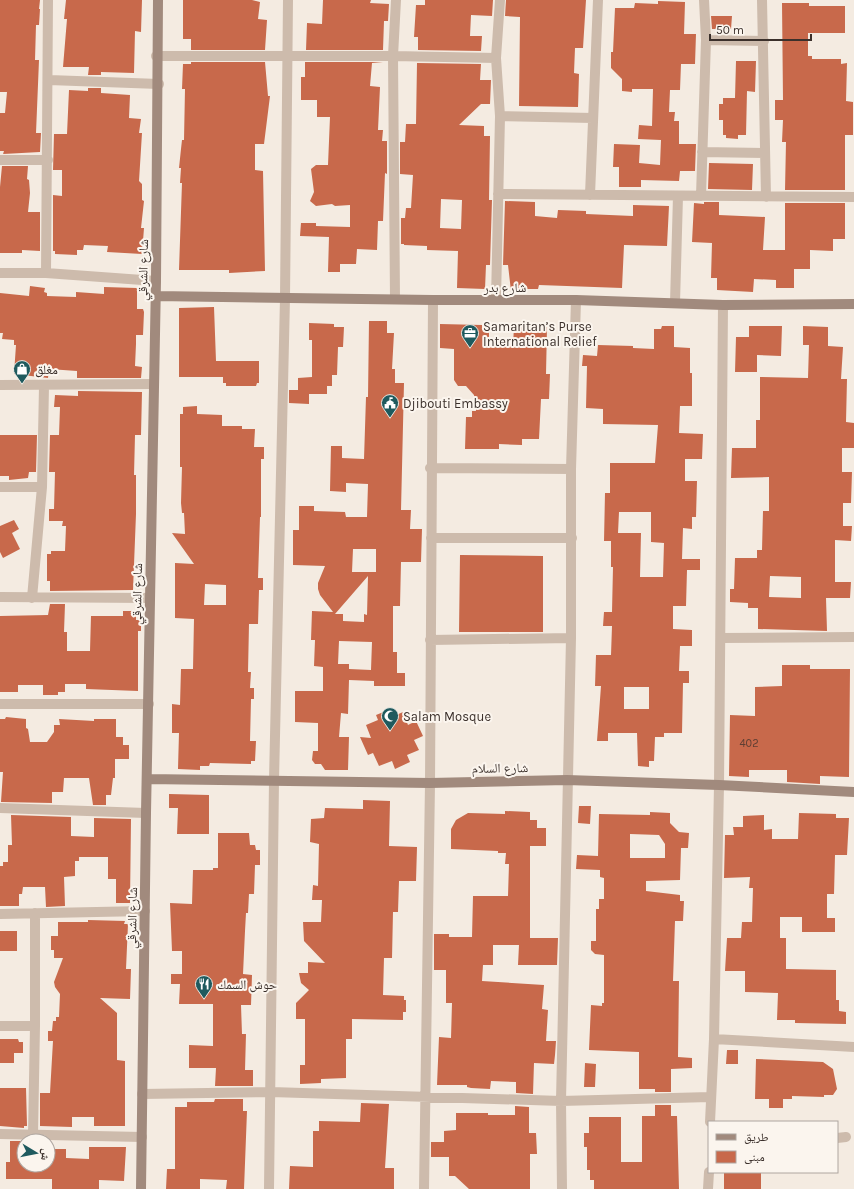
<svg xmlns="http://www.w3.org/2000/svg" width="854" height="1189" font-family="Karla,'Noto Naskh Arabic',sans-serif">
	<rect width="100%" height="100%" fill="#f4ebe1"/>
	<path fill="#c8694b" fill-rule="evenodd" d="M0,0H40L39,9H40L39,25H36L35,60H39L36,133H41L40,152L3,154L4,151H0V113H5L7,92H0Z
		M66,0H142L141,32L135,31L134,73L101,72V75H88L89,67H63L67,19H64Z
		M183,0H252L260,2L258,19L267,20L265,50H191V39H183Z
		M323,0H371L370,3L389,4L388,21H384L383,50H306L307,23L322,24Z
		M425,0H493L492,16L471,15L470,36H482L481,51L418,50V37H414L416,5H425Z
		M506,0H586L583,48H575L574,73L579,74L578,107L519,106L520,17L505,16Z
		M658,1L685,2L684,34H696L695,64H681L680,90H670L669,112H675L674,121H679V144H696L695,171H680L679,181L641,180V187H619V167H613L614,144L640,145L639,163L660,165L661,140L638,139L639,125L652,126L653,89H632V92L622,91V79L611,68V52H613L615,8H634L635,3L658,4Z
		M782,3H809V6H845V33H808V56H812V59H841V64L847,63L846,101L853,102V135H845V190H785L786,142H782L783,120H775V100H783Z
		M711,16H732L731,29H712Z
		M736,61H756L755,92L747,91L746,135H738V139L726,138V135H723V120H719V104H723V98H735Z
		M191,62H265L268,96H270L264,144H255V170L263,171L265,271L229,273V270H179L182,183H180L181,168H179L181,149L182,140H184L185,89H182L183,64H191Z
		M305,62H383L372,63L370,86L380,87L378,130H383L382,141H387V174L385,173L383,221H378L377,250L357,249L356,264H340V272H328L329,237L300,236L301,223H316V226L350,227V205L335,206L332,204L316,206L310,201L314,192L311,169L316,165H328L330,117H317V100H301V77H305Z
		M417,63L481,64L480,80H491L490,104H481L459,125L484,126V136H490L489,200H492L490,265H486L485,289L457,288L458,251L427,250V246L404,245V244H401V218H405L406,208H411L413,175L400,174V142H405L406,124H416ZM441,199L462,200L461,229L440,228Z
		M88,88H101V93L130,95L129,118L141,119L139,133H142L139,181L142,184V200L144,201L141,228H144L142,254L107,252L108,246L84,245L83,250H77V255L55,254V251H53V195L62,196V170H53L54,134H67L69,90L88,91Z
		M709,163L753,164L752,190L708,189Z
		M2,166H28L27,179L29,180L30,193L28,212H40V251L22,250V253H0V187Z
		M505,201L535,202V216L557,218L558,210L586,211V214L633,216V205L669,206L667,246L624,245L622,288L539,285L538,289H519L511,291L508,265H503Z
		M704,202H719V215L765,217L763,250H785V203H845V239H833V251L810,250V269H794V288H776V280L754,279L753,292L717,290V278H711L712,243L692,242L694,203L704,204Z
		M30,286L45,288L44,292L47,293V296L76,297V292L104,294V287L137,288V309H143L144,312L143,335H136V344L135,366L142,367L141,378H77V371L49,369L48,378L14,374L16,345H14V340L2,339L3,333H0V293L29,296Z
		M214,307L216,361H259V383H257L256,386H226V383H223V377H179V308Z
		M369,321H387V333H394L392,369H395V383H404L401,510H411L410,529H422L421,562H401L400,606H393V652H397V673H405V686H374V681L349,680L348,714L341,713L339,737H349L348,770H325L321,764H315L312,760L313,751H318V723L295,722V691H323V667L314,666L315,640H311L312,611L333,612L320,595L318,589V583L325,566L293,565V530H299V506H314V511L345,512L346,517H367L368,484L346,483V492L330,491L331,446H342V458L364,459L366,397H368ZM353,549H376V572H352ZM368,576L367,615L364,614V622L343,621V614H335ZM339,641L372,642L371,670L349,669V664H338Z
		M309,323L334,324V327H344L343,347H338L337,375H332V386H327V394H309V404L289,403V390H298V378L312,377V340H309Z
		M440,324L482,325V328H489V346H513L514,326L547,327L546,374H550L549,399H541L539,439H522V445L499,444V449H465L466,417H472V411H476L474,395L466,386H458L454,380V349L440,348Z
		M662,326H674V347L690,348V373H692V406H680L679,433L703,434L702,459H685V481H697L696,517H692V529L683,528L682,559H700V570H687L686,606H673V629L692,630V646H680L679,671H689V683H683L682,733H664V737H655L654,761H649V767L638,766L637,733H608V741H597L601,686H595L596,655H611L612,626H603L604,612H612L613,567H611V541H604L605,493H610V463H655L658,425L603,424V409L586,408L587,366H582L583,355L597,356L598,345L633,346V348L654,349V329H661ZM619,512H651V542L664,543L663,577H640L641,533H618ZM624,687H649V709H624Z
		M749,326H782L781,356L757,355V372H735L736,337H749Z
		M803,326L828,327V346L843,347L841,379H847L846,422L854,423V448H842V472H852L851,503H843V526H852L851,541L835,540V582H851L850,598H826L827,631L758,629V608H748V603L730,602V589H734L735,558H757V550H762L763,511H769V477L731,478L732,448H756V420H760V377L808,378L809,345H803ZM770,576L801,577V598L769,597Z
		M78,391L142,392L141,435H135L134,475H136V514L133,590L50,591V581H47V554H51V551H65L66,526H62L63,521H49V509H54L55,472H49L50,435H59L60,407H54L55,395L78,396Z
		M197,406V414L222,415V426H242V429H255L254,447H264V459H261V517H260L258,578H263V590H259L258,624H249L248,672H251L250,688H254V699H251L250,741H256L255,761H251V764L210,763L209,766H200V770L178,769L179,733H172V704L180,705L181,669H193L194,619L175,618V563L194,564L172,533L185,534L184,513H182L181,503L182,467H180V414H183V407ZM205,584L226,585V605H204Z
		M0,435H37L36,472H29L28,478L9,480V476H0Z
		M14,520L19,529L12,533L20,549L3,558L0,552V526Z
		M460,555L543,556V632H459Z
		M50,604H65L64,632H67V651H90L91,616H123V611H136V620H141V631H138V691L86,689V684H65V692H58V695H43V685H18V692H0V616L48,615Z
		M782,665H810V669H850L849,777L820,776V784L787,782V770H749V777L729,776L730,715L755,716V687L782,686Z
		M391,709L394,716L403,712L408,725L416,721L423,736L414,740L419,750L407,755L410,762L395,769L392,761L379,766L373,753L368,755L360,737L371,738L366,725L378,720L376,715Z
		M6,717L26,719V728L28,729L30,742H47L54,732V725H60L59,719L94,721V719H116V737H123V745H129V759H115V778H113L111,795H106V805H93L89,778H64L63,792H52V803L1,802L3,772H0V719H5Z
		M169,794L209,795V834H177L178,808H169Z
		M363,800L390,801L389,846L417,847L416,881H399L398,912H393L392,958H384L383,995L404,996V1000H406V1012H403V1020L352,1019V1039H346V1078L321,1079V1083L300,1084V1065H305V1019H296V1003L309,990L301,983L299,973H308V962L325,963L304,941L303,922H321L322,900H312L313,885L318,886L319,844L310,842L311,819L324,818L325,808L363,809Z
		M579,806H591L590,824L578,823Z
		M505,811L530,812V820H537V828H546V846H530V938H558L557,965H518L519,945H493V965H483L482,981L544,985L542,1009L548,1010L546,1041H556L555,1055L554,1064L534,1063L533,1094L516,1093V1082L491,1081L490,1089L471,1088L467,1087V1085H437L439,1037L451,1038L452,1003H446V970H434V934H449V937H472L473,896H508L509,864H505L506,853H498V851L451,849V829L456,820L468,813L505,814Z
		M650,812L670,813V823L679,832L689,833L688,848H681L680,880L646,881V891L680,895V901H684L683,921H675L673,981H679L678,1057L692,1058V1068L671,1069V1092H655V1089H639V1052L589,1050L591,1005L602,1006V1003H604V955L595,954L591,950V941H596V909H599V899H604V878L600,877V870L576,869L577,855L598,856L599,814L650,815ZM630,834L659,835L665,844V858H630Z
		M799,813L836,814V818H849L847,855H835L834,894H827V918H835V932H802V917H780V938H786V969L836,970V1000H839V1011L846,1012V1024L795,1023V1020H777L778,993L745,992V971H725L727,938H741L742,922H752L753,888H749L750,877L724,878L725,835H734L733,827H743V816L764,815V830L772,829V839H798Z
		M11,815L71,817V836L94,837V818L131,819L130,903H116V879H108V857H79V861H75V876L64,877L65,906L46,907L45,887H23L22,894H19V906H0V866H3V862H8V845H12Z
		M218,833H249L250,845H255L256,850H260V865H255L254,894H249L248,913H246L245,931L243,974L252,975L251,1005H241L242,1034H246L245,1070H253V1086H215L216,1068H189V1045L213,1046V1004H179L180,984H171V974H182V951H172L170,903L192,904L193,870H213V868H218Z
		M88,920L125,921L124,924H128L126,969H131L130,999L100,998L117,1013V1060L125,1061V1126H94V1117H72V1127L40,1126V1093H50L53,1041H48V1031H52L53,1021H56V1017H59L60,994L55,987L54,982L63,958H54V950H51V936H58V922H88Z
		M0,931H17V951H0Z
		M0,1039H18L19,1042H23V1053H14V1063H0Z
		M727,1050H738V1064H726Z
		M756,1059L823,1062L833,1069L837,1089L833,1095H824V1097L792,1096V1099H783V1108H769V1099H755Z
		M585,1063L596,1064L595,1087H584Z
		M0,1088H26L27,1126H24V1128L0,1126Z
		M215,1099H243V1111H247L244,1189H226L227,1180L200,1179V1189H166L167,1169H175V1107H187V1102H214Z
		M361,1103L389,1104L385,1168H394V1189H289L290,1166L313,1167V1131H319V1121L360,1122Z
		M655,1105H671V1116H677L679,1189H594V1180H590V1170H587V1147H584V1133H589V1117H621V1162H642V1116H655Z
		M515,1106L529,1107V1133H536L537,1154H530V1189H469L455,1176H449V1157H431V1142H444V1131L456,1130V1113H488V1115H515Z
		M10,1141H24V1165H49V1149H66V1158L89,1159V1147H126L124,1181L99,1180V1189H52V1179H6V1162H10Z
		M724,1172H761V1189H724Z"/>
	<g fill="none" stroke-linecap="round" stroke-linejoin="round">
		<path stroke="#cdbbac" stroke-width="10" d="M762,0L766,197
			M706,40L764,41
			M156,56H393L496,58
			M49,80L159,84
			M500,116L593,118
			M702,152L764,153
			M0,160H48
			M498,194L854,197
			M590,195L598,0
			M701,196L706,40L704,0
			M0,273H46L156,281
			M46,273L48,0
			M395,299L393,56L396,0
			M496,300L500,116L496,58L500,0
			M675,303L678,196
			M0,385L154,384
			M430,468L571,469
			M0,487H42
			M431,538H572
			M0,597L150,598
			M32,598L42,487L44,386
			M721,638L854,637
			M430,640L571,638
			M0,704H149
			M0,808L146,813
			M0,914L145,911
			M0,1026H35
			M714,1039L854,1047
			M142,1094L271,1092L561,1101L710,1097
			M710,1122L714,1039L719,785L723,305
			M0,1134L142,1137
			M33,1135L35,1026V913
			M837,1138L846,1137
			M269,1189L274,780L285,298L288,0
			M424,1189L430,783L433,300
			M562,1189L561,1101L571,638V469L576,300
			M708,1189L709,1172"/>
		<path stroke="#a18a7d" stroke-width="10" d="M156,296L433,300H576L723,305L854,304
			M147,779L430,783L567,780L719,785L854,792
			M141,1189L146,813L156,281L158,0"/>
	</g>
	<defs>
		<g id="office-pin" transform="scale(0.9)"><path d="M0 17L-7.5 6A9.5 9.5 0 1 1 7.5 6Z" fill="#1f5a5e" stroke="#fbf5ee"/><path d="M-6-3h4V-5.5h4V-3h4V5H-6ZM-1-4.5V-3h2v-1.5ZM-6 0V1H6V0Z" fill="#fff"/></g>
		<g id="shop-pin" transform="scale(0.9)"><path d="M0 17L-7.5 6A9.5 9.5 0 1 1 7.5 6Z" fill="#1f5a5e" stroke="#fbf5ee"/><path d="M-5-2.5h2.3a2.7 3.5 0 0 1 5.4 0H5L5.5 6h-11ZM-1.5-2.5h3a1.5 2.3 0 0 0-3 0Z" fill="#fff"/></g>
		<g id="civic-pin" transform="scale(0.9)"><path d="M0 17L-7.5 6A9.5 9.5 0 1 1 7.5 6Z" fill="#1f5a5e" stroke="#fbf5ee"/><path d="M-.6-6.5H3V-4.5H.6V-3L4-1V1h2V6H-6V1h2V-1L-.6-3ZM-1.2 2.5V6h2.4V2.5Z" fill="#fff"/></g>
		<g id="mosque-pin" transform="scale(0.9)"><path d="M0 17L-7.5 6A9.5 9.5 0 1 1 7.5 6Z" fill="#1f5a5e" stroke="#fbf5ee"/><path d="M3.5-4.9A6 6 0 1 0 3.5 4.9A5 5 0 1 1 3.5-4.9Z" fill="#fff"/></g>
		<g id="restaurant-pin" transform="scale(0.9)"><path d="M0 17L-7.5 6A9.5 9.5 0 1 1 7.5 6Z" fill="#1f5a5e" stroke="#fbf5ee"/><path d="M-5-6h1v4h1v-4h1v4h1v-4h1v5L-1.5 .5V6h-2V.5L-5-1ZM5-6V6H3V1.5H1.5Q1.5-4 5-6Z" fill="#fff"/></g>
	</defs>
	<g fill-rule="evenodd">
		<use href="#office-pin" x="470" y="333"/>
		<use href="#shop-pin" x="22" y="369"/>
		<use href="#civic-pin" x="390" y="403"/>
		<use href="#mosque-pin" x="390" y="716"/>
		<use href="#restaurant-pin" x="204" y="984"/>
	</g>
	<g text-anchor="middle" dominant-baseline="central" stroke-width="4" stroke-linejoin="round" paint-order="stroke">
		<g font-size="11" fill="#5e3e33">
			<text x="749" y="743">402</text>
		</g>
		<g font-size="13" fill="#3b302b" stroke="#fbf5ee">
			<text transform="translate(143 270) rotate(-89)">شارع الشرقي</text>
			<text x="505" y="287">شارع بدر</text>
			<text transform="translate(137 594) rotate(-89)">شارع الشرقي</text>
			<text transform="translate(500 768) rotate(-1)">شارع السلام</text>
			<text transform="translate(132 918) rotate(-89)">شارع الشرقي</text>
		</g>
		<g font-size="13" fill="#3b302b" stroke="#fbf5ee" text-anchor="start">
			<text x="483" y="326">Samaritan’s Purse<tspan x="483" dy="15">International Relief</tspan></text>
			<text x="35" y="369">مغلق</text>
			<text x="403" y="403">Djibouti Embassy</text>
			<text x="403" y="716">Salam Mosque</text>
			<text x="217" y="984">حوش السمك</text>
		</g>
	</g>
	<rect x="708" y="1121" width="130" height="52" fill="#fbf5ee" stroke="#aea6a0"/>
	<rect x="716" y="1134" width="20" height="6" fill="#a18a7d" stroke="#aea6a0"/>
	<text x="744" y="1141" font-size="12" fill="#3b302b">طريق</text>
	<rect x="716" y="1151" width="20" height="12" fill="#c8694b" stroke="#aea6a0"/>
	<text x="744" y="1161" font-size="12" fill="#3b302b">مبنى</text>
	<g transform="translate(36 1153) rotate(100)"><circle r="19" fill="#fbf5ee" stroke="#aea6a0"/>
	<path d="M0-3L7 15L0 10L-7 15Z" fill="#1f5a5e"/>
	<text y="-6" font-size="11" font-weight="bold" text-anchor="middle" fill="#3b302b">ش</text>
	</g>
	<path d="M710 34v6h101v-6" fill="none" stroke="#3b302b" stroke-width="2"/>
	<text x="716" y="34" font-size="12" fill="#3b302b" stroke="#fbf5ee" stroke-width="3" paint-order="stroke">50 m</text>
</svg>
